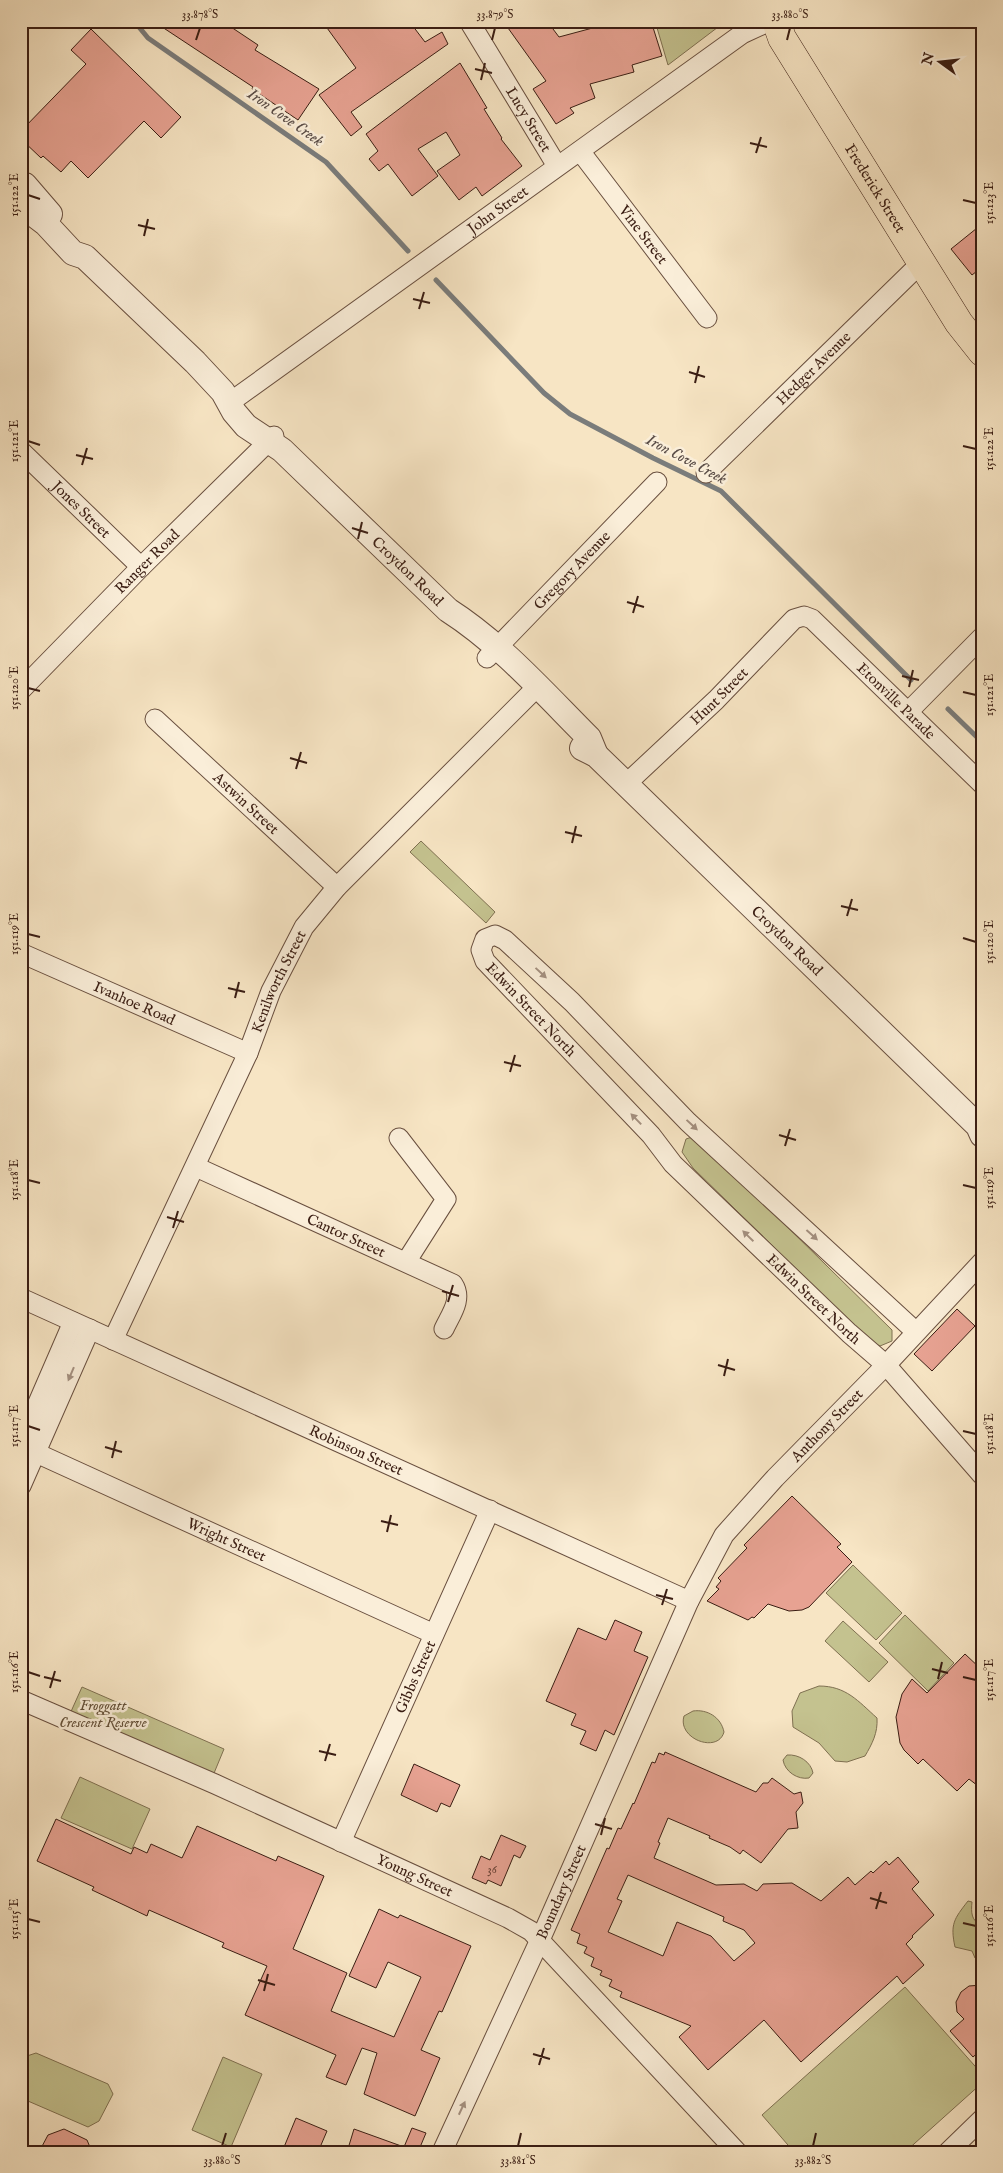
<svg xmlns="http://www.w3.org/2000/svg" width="1003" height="2173" font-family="'IM FELL English',serif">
	<rect width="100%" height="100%" fill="#f7e5c4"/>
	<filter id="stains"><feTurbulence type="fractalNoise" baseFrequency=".004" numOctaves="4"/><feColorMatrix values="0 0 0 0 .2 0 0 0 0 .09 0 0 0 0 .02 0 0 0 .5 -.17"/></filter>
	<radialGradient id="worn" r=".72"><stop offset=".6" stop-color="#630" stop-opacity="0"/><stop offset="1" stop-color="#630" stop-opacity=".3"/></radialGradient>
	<path fill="#c4c28f" stroke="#7f7051" d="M655,21H726L668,65Z
		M421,841L495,912L486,923L410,852Z
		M695,1136L892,1330V1341L880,1346L870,1341L693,1168L682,1152L686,1139Z
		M853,1565L902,1613L876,1640L826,1593Z
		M905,1615L954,1663L928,1691L879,1643Z
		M843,1621L888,1662L869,1682L825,1641Z
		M819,1686C846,1686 858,1701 877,1718C878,1733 872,1744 865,1756L847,1762L835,1761L819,1743L793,1727L792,1711L800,1693Z
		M82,1687L224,1749L212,1778L69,1716Z
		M693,1711C707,1709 721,1717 724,1732C718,1754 677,1739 684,1716Z
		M787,1755C799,1754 811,1762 813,1773L809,1778C798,1780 785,1772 783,1760Z
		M80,1777L150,1809L132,1849L61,1818Z
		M968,1901L972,1902C971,1912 971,1922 982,1924V1957L975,1958L972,1951L955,1947C950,1924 954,1919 968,1901Z
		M905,1987L982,2074V2083L905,2152H794L762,2115Z
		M36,2053L108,2084L113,2094L99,2121L88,2127L21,2098V2069L27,2056Z
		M223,2057L262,2074L231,2147L192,2130Z"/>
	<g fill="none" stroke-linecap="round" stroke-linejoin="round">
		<path stroke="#7a7c7b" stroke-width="5" d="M134,21L148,38L326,162L408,251
			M436,280L544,393L570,414L653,458L721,491L911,680
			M948,709L982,742"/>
	</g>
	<path fill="#e7a292" stroke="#3a1d13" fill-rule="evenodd" d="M153,21H222L258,45L255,50L319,89L298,120L252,89L253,87Z
		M322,21H409L425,42L442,32L448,44L351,112L362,127L351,136L319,95L356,68Z
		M503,21H547L559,37L600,26L599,21H651L662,56L632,65L634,72L590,84L595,98L570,108L574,113L556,124L533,89L546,81Z
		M91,29L181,117L161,138L144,121L88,178L71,161L61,172L43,156L41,158L21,139V131L86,64L71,50Z
		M460,63L487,108L484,109L502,138L501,139L522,166L482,196L476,187L459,200L437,171L460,155L446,132L418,149L438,176L412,196L388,164L379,171L369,159L378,151L366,134Z
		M982,224V267L972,275L951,249Z
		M957,1309L975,1326L932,1371L914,1354Z
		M792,1496L841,1544L837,1547L852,1562L809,1607L802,1610L789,1611L768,1604L754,1618L752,1617L748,1620L707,1601L719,1589L716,1587L721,1581L718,1578L747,1548L744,1545Z
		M615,1620L642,1632L634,1651L648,1657L614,1735L605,1730L596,1751L580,1744L586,1731L571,1725L576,1714L546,1701L578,1628L606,1640Z
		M965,1654L982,1670V1789L969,1779L957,1791L923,1759L918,1764L904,1750L900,1743L896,1717L902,1694L912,1679L927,1693Z
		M665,1752L756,1792L763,1783H768L772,1778L794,1794L801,1792L803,1803L796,1812L798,1828L788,1829L761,1863L743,1850L740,1854L730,1847L709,1838L710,1836L668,1818L658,1842L660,1843L654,1858L716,1885L744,1884L757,1891L763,1884L792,1883L821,1901L848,1877L855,1885L871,1871L873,1873L886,1861L889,1865L898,1857L919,1882L912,1889L934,1915L912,1936L913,1937L906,1944L924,1965L903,1984L897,1976L801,2062L764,2020L708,2070L679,2037L691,2026L620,1997L622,1992L609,1986L612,1980L600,1975L602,1971L591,1966L594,1958L584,1953L587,1947L577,1943L580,1934L571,1930L607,1848L609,1849L618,1828L621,1829L633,1803L634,1804L652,1762L655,1763L659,1753L664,1755ZM628,1875L724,1917L723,1921L744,1930L755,1943L734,1961L711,1936L677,1922L663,1956L608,1932L622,1901L617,1899Z
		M414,1764L460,1785L450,1807L441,1803L437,1812L401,1795Z
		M56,1819L131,1854L134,1847L147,1853L151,1844L182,1858L197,1826L276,1861L278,1856L324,1876L293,1949L347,1973L331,2011L394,2037L421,1977L388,1962L376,1988L349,1976L379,1909L398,1918L400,1915L471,1946L442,2012L439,2011L421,2050L440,2058L415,2116L364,2094L377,2053L362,2048L346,2085L326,2077L336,2055L245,2015L267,1966L222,1947L224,1943L149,1910L147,1916L124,1905L92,1890L94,1887L37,1861Z
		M501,1835L526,1846L520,1858L514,1855L501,1886L488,1880L486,1884L472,1878L481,1856L490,1860Z
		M982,1985V2049L973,2057L950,2031L964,2019L957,2012L956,2002L961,1992L969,1986Z
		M296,2118L327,2131L318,2152H282Z
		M412,2128L426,2133L418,2152H347L354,2129L404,2147Z
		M64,2129L87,2140L92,2152H39L48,2135Z"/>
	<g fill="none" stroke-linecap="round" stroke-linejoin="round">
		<g stroke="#694f3f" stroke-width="21">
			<g id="minor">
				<path id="s1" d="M469,21L557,166"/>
				<path id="s2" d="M580,151L707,318"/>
				<path id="s3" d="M229,403L742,34L770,21"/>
				<path id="s4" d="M21,451L141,567"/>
				<path id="s5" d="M706,473L921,263"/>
				<path id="s6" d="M487,658L657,482"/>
				<path id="s7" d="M21,690L141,567L274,436"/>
				<path d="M908,712L982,637"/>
				<path id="s8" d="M155,719L337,887"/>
				<path id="s9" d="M626,784L716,700L794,619L804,616L812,619L982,784"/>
				<path id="s10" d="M21,953L248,1053"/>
				<path d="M399,1138L446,1199L406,1262"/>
				<path id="s11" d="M196,1167L453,1284C463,1299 451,1314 444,1329"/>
				<path id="s12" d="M21,1298L689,1601"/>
				<path id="s13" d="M915,1331L688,1122L572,1002L505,940L495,935L485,939L481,950L485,961L651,1135L673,1164L849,1333L886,1365L982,1475"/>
				<path id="s14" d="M113,1340L248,1053L271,991L304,927L337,887L537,687"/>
				<path d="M21,1442L73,1322"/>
				<path id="s15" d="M21,1446L434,1634"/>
				<path d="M21,1486L90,1329"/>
				<path id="s16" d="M21,1700L215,1784L508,1918L531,1931L737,2152"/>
				<path id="s17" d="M341,1842L490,1510"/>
				<path id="s18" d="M442,2152L544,1931L689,1601L724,1535L775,1478L886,1365L982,1262"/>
				<path d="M948,2152L982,2119"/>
			</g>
		</g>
		<g stroke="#694f3f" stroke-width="26">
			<g id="tertiary">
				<path d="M25,185L50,214"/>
				<path id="s19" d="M21,205L46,224L73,253L85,257L195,362L223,392L234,412L246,426L282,450L448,610C501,644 544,693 589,738L596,755"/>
				<path id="s20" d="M582,748L596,755L978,1126L982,1135"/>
			</g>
		</g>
		<g stroke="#3a1d13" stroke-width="29">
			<g id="primary">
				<path id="s21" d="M776,21L782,38L959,323L982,352"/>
			</g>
		</g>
		<use href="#minor" stroke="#faeed9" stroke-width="19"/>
		<use href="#tertiary" stroke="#faeed9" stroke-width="24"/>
		<use href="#primary" stroke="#f7e5c4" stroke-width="28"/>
	</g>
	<defs><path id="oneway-solid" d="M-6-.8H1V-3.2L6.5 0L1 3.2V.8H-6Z" transform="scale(1.25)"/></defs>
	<g fill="#a49080">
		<use href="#oneway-solid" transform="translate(541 973) rotate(43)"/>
		<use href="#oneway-solid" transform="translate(636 1119) rotate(-134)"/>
		<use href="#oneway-solid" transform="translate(692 1125) rotate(43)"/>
		<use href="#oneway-solid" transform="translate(812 1235) rotate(42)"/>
		<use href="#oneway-solid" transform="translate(748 1236) rotate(-136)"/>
		<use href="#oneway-solid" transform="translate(71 1374) rotate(113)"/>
		<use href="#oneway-solid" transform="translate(462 2108) rotate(-65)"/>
	</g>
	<path fill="none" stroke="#3a1d13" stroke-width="2" d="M196,40L200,28M492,40L495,28M787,40L790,28M475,69L492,73M481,80L485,63M750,143L767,147M756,153L761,137M28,195L40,199M963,200L976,203M138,225L155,229M144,236L148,219M413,299L430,303M419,309L424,292M689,372L705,377M695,383L699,366M28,441L40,445M963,446L976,449M76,455L93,459M82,465L87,448M352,528L368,533M358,539L362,522M627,602L644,607M633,613L638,596M902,676L919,680M909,687L913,670M28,688L40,691M963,692L976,695M290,758L307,763M296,769L301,752M565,832L582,836M572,843L576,826M841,906L858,910M847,916L852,899M28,934L40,937M963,938L976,942M228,988L245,992M235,998L239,982M504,1062L521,1066M510,1072L515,1055M779,1135L796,1140M785,1146L790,1129M28,1180L40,1183M963,1185L976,1188M167,1217L184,1222M173,1228L178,1211M442,1291L459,1296M448,1302L453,1285M718,1365L735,1370M724,1376L728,1359M28,1426L40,1430M963,1431L976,1434M105,1447L122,1452M112,1458L116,1441M381,1521L398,1525M387,1532L391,1515M656,1595L673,1599M662,1605L667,1589M932,1669L948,1673M28,1672L40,1676M44,1677L61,1681M963,1677L976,1680M938,1679L942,1662M50,1688L55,1671M319,1751L336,1755M325,1761L330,1744M595,1824L612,1829M601,1835L605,1818M870,1898L887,1903M876,1909L881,1892M28,1919L40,1922M963,1923L976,1926M258,1980L275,1985M264,1991L268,1974M533,2054L550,2059M539,2065L544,2048M222,2146L226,2133M518,2146L521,2133M813,2146L816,2133"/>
	<g text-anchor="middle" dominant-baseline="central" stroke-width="5" stroke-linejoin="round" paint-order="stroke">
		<g font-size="12" fill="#653e33">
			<text x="492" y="1869">36</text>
		</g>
		<g font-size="15" fill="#3a1d13" stroke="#faeed9">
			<text stroke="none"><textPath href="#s1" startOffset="115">Lucy Street</textPath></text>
			<text stroke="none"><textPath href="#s21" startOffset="195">Frederick Street</textPath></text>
			<text stroke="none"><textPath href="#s3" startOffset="331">John Street</textPath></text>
			<text stroke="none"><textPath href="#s2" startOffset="105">Vine Street</textPath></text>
			<text stroke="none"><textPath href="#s5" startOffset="150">Hedger Avenue</textPath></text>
			<text stroke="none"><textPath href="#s4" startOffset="84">Jones Street</textPath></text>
			<text stroke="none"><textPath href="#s7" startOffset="180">Ranger Road</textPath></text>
			<text stroke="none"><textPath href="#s6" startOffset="122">Gregory Avenue</textPath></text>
			<text stroke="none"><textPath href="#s19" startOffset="536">Croydon Road</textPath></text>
			<text stroke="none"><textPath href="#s9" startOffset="128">Hunt Street</textPath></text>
			<text stroke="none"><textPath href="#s9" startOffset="372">Etonville Parade</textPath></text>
			<text stroke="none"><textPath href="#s8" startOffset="124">Astwin Street</textPath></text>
			<text stroke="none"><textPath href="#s20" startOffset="282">Croydon Road</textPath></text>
			<text stroke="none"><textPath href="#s14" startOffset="395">Kenilworth Street</textPath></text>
			<text stroke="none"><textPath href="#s10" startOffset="124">Ivanhoe Road</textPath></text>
			<text stroke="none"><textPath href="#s13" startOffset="679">Edwin Street North</textPath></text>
			<text stroke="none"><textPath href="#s11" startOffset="165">Cantor Street</textPath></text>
			<text stroke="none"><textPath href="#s13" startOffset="1084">Edwin Street North</textPath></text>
			<text stroke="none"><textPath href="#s18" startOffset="829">Anthony Street</textPath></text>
			<text stroke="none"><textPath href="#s12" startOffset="368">Robinson Street</textPath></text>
			<text stroke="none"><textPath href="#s15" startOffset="226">Wright Street</textPath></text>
			<text stroke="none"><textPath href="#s17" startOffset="181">Gibbs Street</textPath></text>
			<text stroke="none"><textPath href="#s16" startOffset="431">Young Street</textPath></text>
			<text stroke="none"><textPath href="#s18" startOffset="286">Boundary Street</textPath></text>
		</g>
		<g font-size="15" font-style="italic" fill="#634f38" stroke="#faeed9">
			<text x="103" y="1705">Froggatt<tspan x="103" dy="17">Crescent Reserve</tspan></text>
		</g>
		<g font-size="16" font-style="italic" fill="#5a4d47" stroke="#faeed9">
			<text transform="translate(285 118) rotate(35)">Iron Cove Creek</text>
			<text transform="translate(686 460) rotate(28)">Iron Cove Creek</text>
		</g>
	</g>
	<rect width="1003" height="2173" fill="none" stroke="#f7e5c4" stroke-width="55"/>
	<g transform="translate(940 62) rotate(285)" stroke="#faeed9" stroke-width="4" paint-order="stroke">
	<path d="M0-4L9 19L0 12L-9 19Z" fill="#3a1d13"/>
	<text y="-8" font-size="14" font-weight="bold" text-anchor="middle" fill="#3a1d13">N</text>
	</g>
	<rect x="28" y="28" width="948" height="2118" fill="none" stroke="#3a1d13" stroke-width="2"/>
	<g font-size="12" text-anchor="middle" fill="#3a1d13">
		<text x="200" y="18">33.878°S</text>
		<text x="495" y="18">33.879°S</text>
		<text x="790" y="18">33.880°S</text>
		<text transform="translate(14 195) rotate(-90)" y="4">151.122°E</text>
		<text transform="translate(989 203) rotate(-90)" y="4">151.123°E</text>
		<text transform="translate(14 441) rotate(-90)" y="4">151.121°E</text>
		<text transform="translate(989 449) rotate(-90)" y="4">151.122°E</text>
		<text transform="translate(14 688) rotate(-90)" y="4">151.120°E</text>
		<text transform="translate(989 695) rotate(-90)" y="4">151.121°E</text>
		<text transform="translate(14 934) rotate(-90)" y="4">151.119°E</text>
		<text transform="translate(989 942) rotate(-90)" y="4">151.120°E</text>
		<text transform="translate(14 1180) rotate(-90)" y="4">151.118°E</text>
		<text transform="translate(989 1188) rotate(-90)" y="4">151.119°E</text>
		<text transform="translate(14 1426) rotate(-90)" y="4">151.117°E</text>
		<text transform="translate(989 1434) rotate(-90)" y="4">151.118°E</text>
		<text transform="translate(14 1672) rotate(-90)" y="4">151.116°E</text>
		<text transform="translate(989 1680) rotate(-90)" y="4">151.117°E</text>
		<text transform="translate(14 1919) rotate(-90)" y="4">151.115°E</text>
		<text transform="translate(989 1926) rotate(-90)" y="4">151.116°E</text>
		<text x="222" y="2164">33.880°S</text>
		<text x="518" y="2164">33.881°S</text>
		<text x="813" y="2164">33.882°S</text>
	</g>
	<rect width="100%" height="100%" filter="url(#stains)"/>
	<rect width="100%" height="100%" fill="url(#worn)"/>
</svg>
